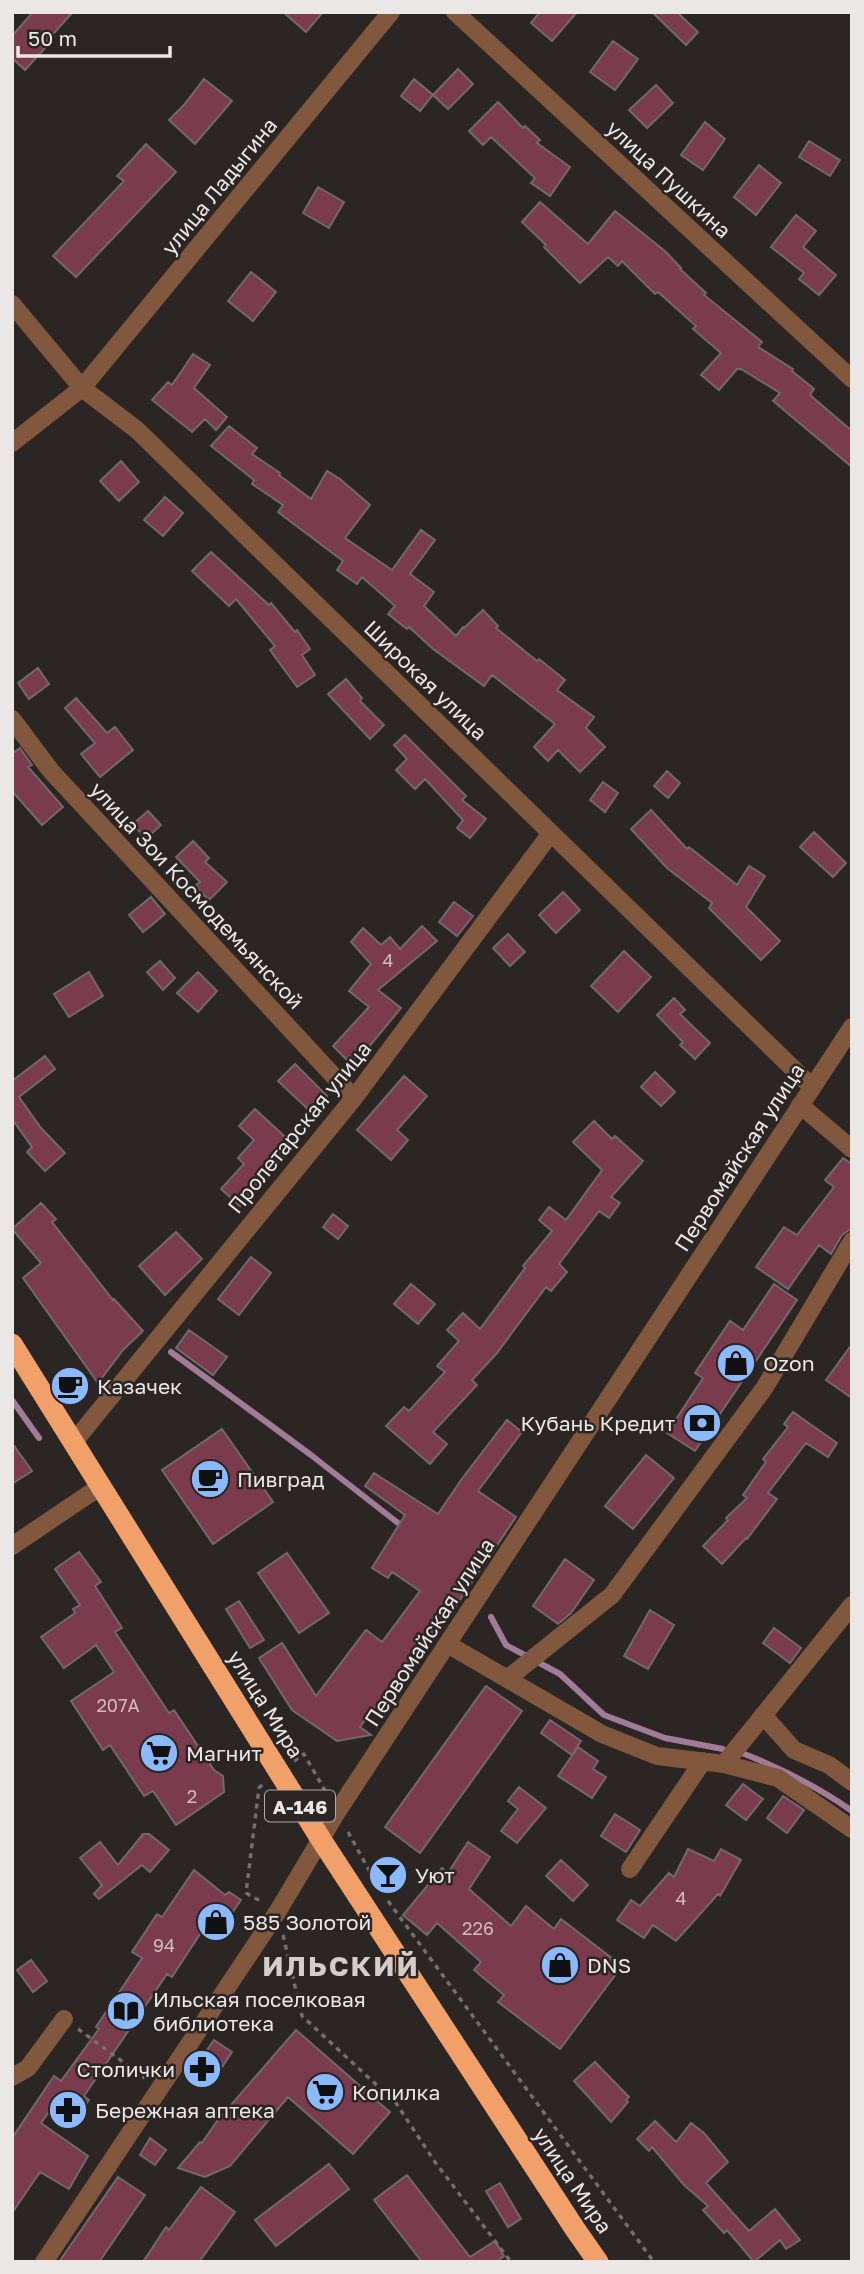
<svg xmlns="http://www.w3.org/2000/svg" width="864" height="2274" font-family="'Golos Text',sans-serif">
	<rect width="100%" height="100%" fill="#2b2524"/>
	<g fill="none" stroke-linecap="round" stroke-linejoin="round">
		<path stroke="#a27b98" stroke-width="6" d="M171,1352L311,1455L398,1523
			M12,1400L39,1438
			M491,1617L506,1645L560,1674L604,1715L665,1738L723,1749
			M742,1753C780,1768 818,1787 852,1811"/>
	</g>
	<path fill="#7a3b4f" stroke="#71696b" stroke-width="2" d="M33,12H73L43,45L46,47L25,70L12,58V36Z
		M283,12H323L306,32Z
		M540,12H577L552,41L531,23Z
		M652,12H677L698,32L686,45Z
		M613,41L638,59L615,90L590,72Z
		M458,69L473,84L448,109L433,95Z
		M204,79L232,101L195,144L169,120L184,105Z
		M414,79L433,95L420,111L401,96Z
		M656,85L673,103L647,128L629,110Z
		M498,102L523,128L525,126L540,140L537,143L570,167L550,196L531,183L535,178L491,137L483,145L469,131Z
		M705,122L725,139L703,170L681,155Z
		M809,141L840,160L830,176L799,157Z
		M146,144L176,172L76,277L53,256L124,181L117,176Z
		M759,165L781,183L756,215L734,197Z
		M318,187L344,202L329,228L303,213Z
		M540,202L588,244L615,211L666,252L681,268L680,269L706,293L704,295L762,342L758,347L793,369L792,371L814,389L810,395L852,431V467L773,401L780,393L741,369H737L719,390L701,375L721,353L693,329L696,326L658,292L655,294L622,261L618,266L608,257L580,283L544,247L546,245L522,222Z
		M796,215L816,231L803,247L836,275L819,295L799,279L804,273L771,247Z
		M251,272L276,292L253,321L228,301Z
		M193,354L210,365L194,388L227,417L216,430L205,419L192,432L152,400L168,382L172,385Z
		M229,426L257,448L252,454L280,473L279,475L311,499L327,471L340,479L370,505L345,538L392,570L421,530L435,540L410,574L434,592L424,606L456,636L463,627L464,628L483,610L498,626L496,628L537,661L539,659L565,680L557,690L594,717L586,728L605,747L580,772L558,750L548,761L534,747L555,724L492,675L484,686L433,649L409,627L407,629L388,614L395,606L362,577L357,584L337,570L343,561L278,512L283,505L252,484L254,480L211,446Z
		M121,461L139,482L119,501L100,481Z
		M165,497L183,513L163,536L144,520Z
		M211,552L269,605L271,603L295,632L297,630L310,649L302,655L315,675L297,687L270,650L275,646L236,599L229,606L192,571Z
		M38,668L49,684L29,699L18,683Z
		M346,679L362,698L360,701L384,725L370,739L328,694Z
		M76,698L107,733L115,727L133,750L100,777L81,754L95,743L65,708Z
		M405,735L466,796L462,800L486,819L470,838L457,828L463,820L425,779L415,789L396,770L407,759L394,745Z
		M20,748L32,765L28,767L63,807L42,825L12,791V749L15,752Z
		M667,771L680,783L668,798L654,786Z
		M603,782L618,793L605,812L590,800Z
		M651,810L687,849L689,847L737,885L749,866L765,876L746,907L780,941L761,960L709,908L712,903L667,868L631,829Z
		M148,811L161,825L146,839L133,824Z
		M814,832L846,863L833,877L800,847Z
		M193,841L209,858L205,862L227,882L209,900L195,886L200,882L176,857Z
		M563,892L580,910L556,933L539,915Z
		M151,897L165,914L143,932L129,915Z
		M454,902L473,916L457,936L439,922Z
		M422,926L437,941L378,990L401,1008L353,1066L333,1046L369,1007L349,991L371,964L351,942L363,928L381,945L390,937L400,949Z
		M508,934L525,952L510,966L493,948Z
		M624,951L651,977L618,1012L591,986Z
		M160,961L175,978L163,990L147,972Z
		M89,972L103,996L69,1017L54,994Z
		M198,972L217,991L198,1012L177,993Z
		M674,998L685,1010L680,1014L710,1043L695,1059L680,1045L683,1042L657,1015Z
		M45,1056L55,1069L19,1097L41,1128L65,1153L45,1171L27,1152L32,1147L12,1119V1081Z
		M295,1064L327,1096L311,1112L278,1081Z
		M655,1072L675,1092L661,1106L641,1087Z
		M404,1076L427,1096L397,1130L408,1140L391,1160L357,1130Z
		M255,1109L294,1145L240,1206L221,1189L244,1164L238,1158L254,1140L239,1126Z
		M594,1121L612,1139L615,1136L643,1161L611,1197L620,1203L609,1218L599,1211L559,1264L567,1272L551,1291L546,1287L497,1353L472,1380L477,1385L433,1432L447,1444L430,1464L386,1426L404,1407L409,1411L445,1372L437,1366L459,1341L447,1330L463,1313L480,1329L525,1268L523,1266L552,1231L539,1220L549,1207L566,1220L602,1170L573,1142Z
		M843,1158L852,1164V1228L842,1235L831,1254L819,1245L788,1289L756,1267L784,1227L797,1235L834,1187L825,1180Z
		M41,1203L56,1219L52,1222L113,1300L114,1299L143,1331L123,1350L98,1383L23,1278L41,1263L12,1229Z
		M333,1214L348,1226L338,1239L323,1227Z
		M176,1232L202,1259L165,1295L139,1266Z
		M251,1257L271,1273L239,1315L218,1299Z
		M411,1284L435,1304L418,1324L394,1304Z
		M774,1284L797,1300L695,1451L667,1433L703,1378L695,1373L730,1321L743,1330Z
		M189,1330L227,1357L213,1375L176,1348Z
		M852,1344V1398L826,1380Z
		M793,1412L837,1443L828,1457L806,1443L768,1493L777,1499L747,1539L746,1538L722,1564L703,1546L728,1520L726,1518L747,1498L743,1495L766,1462L763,1459L788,1427L784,1424Z
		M507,1420L522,1432L478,1491L516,1517L451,1613L448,1611L360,1727L371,1735L337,1741L292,1710L259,1658L282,1643L316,1696L366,1630L382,1642L420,1591L392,1572L388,1578L372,1568L405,1515L365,1486L374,1473L438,1514L461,1480Z
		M222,1429L273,1502L213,1544L162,1470Z
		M12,1443L32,1471L12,1484Z
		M646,1455L674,1478L633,1529L605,1506Z
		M79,1552L101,1582L95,1586L122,1628L115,1632L169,1713L174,1710L214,1770L223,1776L224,1792L176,1825L153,1791L144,1796L110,1745L103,1750L71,1701L114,1672L96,1645L64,1668L41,1637L75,1613L73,1609L80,1605L55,1569Z
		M287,1553L329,1613L299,1633L258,1573Z
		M565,1559L594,1580L571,1613L558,1624L533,1606Z
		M239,1601L264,1640L250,1648L226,1609Z
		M650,1610L674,1625L648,1669L624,1656Z
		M774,1628L801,1648L790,1663L763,1643Z
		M486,1686L522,1711L420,1853L385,1827Z
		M550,1720L581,1741L572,1755L541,1733Z
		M578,1747L598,1761L593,1769L606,1777L592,1798L558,1776Z
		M743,1784L763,1799L746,1820L726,1805Z
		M519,1787L546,1808L517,1843L501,1831L518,1809L508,1801Z
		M783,1796L804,1810L787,1833L767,1818Z
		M615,1814L640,1830L626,1852L601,1836Z
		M143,1834H149L169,1850L150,1872L142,1865L99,1899L94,1894L102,1885L80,1858L100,1842L118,1865Z
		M468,1842L490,1857L469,1889L511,1926L526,1906L554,1929L561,1919L622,1966L560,2049L498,2002L504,1995L474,1970L481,1962L437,1923L427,1935L403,1915L442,1868L448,1873Z
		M688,1849L714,1861L721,1849L741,1860L720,1896L718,1894L676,1941L653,1925L644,1938L617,1920L631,1900L640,1906L669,1873L674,1877Z
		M561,1860L588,1885L573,1901L546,1876Z
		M194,1870L225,1895L229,1892L241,1900L218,1933L206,1925L172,1977L167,1974L84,2096L89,2100L80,2114L58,2099L41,2123L88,2156L69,2189L40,2172L12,2213V2138L54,2076L61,2081L99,2029L96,2027L142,1958L132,1952L157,1914L162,1917Z
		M31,1960L47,1981L33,1992L17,1970Z
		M296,2030L390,2112L353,2154L288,2097L230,2166L205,2177L178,2168L200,2142L202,2143L217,2121Z
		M214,2040L232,2052L212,2082L194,2069Z
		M595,2062L629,2097L626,2100L628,2102L611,2122L574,2081Z
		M655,2121L676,2142L691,2123L704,2133L728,2162L706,2183L749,2231L775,2209L800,2240L786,2249L780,2240L754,2262L727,2230L724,2233L703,2210L708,2206L684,2185L652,2147L649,2151L637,2139Z
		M150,2138L166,2150L155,2165L140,2155Z
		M329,2164L349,2189L276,2246L255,2220Z
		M407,2175L470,2257L495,2241L504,2256L496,2262H422L374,2200Z
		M118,2177L145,2195L99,2262H59Z
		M500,2183L521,2219L508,2227L486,2191Z
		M201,2187L235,2212L199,2262H143L166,2227L169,2230Z"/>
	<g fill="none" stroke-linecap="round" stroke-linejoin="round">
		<path stroke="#746f6e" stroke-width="3.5" stroke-dasharray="5 5" stroke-linecap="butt" d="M294,1761L304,1754L327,1794
			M262,1785L259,1788L246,1893L262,1902
			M348,1832L376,1883
			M388,1901L654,2262
			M283,1935L302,2016L396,2103L435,2162L511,2262
			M78,2029L145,2078"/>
		<path stroke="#81583d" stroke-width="18" d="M455,12L852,379
			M12,304L82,388L137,430L812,1087
			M12,443L82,388L391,12
			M12,719L51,771L354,1098
			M800,1105L852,1149
			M73,1443L354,1098L551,833
			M12,1546L101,1486
			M449,1645L602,1734L657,1756L724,1764L778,1778L852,1829
			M507,1679L612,1595L765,1387L852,1241
			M763,1715L794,1750L829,1765L852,1782
			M724,1764L852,1605
			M630,1869L703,1761
			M12,2077L28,2068L64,2019
			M44,2262L278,1911L337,1812L852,1027"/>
		<path stroke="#f2a06a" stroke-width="21" d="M12,1344L322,1841L575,2229L598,2262"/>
	</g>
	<defs>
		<g id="shop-disc" transform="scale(2.0125)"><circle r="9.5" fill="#8bbafc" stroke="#2b2524"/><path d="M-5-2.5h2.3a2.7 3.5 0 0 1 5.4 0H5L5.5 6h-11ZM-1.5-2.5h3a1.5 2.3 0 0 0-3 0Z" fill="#111"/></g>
		<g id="cafe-disc" transform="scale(2.0125)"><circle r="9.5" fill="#8bbafc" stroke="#2b2524"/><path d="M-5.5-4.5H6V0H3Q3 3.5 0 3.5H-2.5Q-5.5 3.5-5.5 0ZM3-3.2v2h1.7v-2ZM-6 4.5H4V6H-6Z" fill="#111"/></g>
		<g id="bank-disc" transform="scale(2.0125)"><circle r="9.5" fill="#8bbafc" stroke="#2b2524"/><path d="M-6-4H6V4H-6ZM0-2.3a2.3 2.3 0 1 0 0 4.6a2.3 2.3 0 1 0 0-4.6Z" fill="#111"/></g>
		<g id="supermarket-disc" transform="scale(2.0125)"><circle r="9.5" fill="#8bbafc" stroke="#2b2524"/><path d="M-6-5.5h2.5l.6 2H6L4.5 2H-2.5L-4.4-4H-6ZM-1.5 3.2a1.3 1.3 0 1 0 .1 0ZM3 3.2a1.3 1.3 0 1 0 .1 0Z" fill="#111"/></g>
		<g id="bar-disc" transform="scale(2.0125)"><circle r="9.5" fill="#8bbafc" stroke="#2b2524"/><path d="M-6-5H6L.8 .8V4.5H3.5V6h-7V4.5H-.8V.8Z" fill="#111"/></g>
		<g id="library-disc" transform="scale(2.0125)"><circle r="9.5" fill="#8bbafc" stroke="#2b2524"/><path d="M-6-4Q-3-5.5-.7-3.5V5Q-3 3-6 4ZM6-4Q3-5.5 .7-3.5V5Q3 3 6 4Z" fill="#111"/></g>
		<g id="pharmacy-disc" transform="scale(2.0125)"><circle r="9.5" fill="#8bbafc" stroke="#2b2524"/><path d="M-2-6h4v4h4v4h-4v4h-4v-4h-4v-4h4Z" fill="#111"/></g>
	</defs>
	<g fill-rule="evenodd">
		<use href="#shop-disc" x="736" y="1363"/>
		<use href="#cafe-disc" x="70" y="1386"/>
		<use href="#bank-disc" x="702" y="1423"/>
		<use href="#cafe-disc" x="210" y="1479"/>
		<use href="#supermarket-disc" x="159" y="1753"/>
		<use href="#bar-disc" x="388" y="1875"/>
		<use href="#shop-disc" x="216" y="1922"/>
		<use href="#shop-disc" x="560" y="1965"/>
		<use href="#library-disc" x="126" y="2011"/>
		<use href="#pharmacy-disc" x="202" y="2069"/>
		<use href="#supermarket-disc" x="325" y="2092"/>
		<use href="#pharmacy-disc" x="68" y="2110"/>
	</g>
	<g text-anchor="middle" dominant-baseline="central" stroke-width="5" stroke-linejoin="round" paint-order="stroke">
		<g font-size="18" fill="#cfbcc0">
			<text x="388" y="960">4</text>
			<text x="118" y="1705">207А</text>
			<text x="192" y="1796">2</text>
			<text x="681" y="1898">4</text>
			<text x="478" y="1928">226</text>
			<text x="164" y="1945">94</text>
		</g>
		<rect fill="#2b2524" stroke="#b1adac" stroke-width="2" x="265" y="1790.5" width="70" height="31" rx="5"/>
		<g font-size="19" font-weight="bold" fill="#ebe7e6">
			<text x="300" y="1806">А-146</text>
		</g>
		<g font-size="21" fill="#ebe7e6" stroke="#2b2524">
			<text transform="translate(669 179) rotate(43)">улица Пушкина</text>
			<text transform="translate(219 186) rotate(-51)">улица Ладыгина</text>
			<text transform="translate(426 680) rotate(44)">Широкая улица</text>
			<text transform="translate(197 895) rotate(47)">улица Зои Космодемьянской</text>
			<text transform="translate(299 1127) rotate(-51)">Пролетарская улица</text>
			<text transform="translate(739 1157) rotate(-57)">Первомайская улица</text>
			<text transform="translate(429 1632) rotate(-57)">Первомайская улица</text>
			<text transform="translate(266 1704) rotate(58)">улица Мира</text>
			<text transform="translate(573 2180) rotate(56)">улица Мира</text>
		</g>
		<g font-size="21" fill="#ebe7e6" stroke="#2b2524" text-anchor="start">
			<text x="763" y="1363">Ozon</text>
			<text x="97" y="1386">Казачек</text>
			<text x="675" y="1423" text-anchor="end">Кубань Кредит</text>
			<text x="237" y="1479">Пивград</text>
			<text x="186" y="1753">Магнит</text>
			<text x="415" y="1875">Уют</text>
			<text x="243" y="1922">585 Золотой</text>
			<text x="587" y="1965">DNS</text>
			<text x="153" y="1999">Ильская поселковая<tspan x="153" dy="24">библиотека</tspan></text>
			<text x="175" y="2069" text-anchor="end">Столички</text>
			<text x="352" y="2092">Копилка</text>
			<text x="95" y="2110">Бережная аптека</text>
		</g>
		<g font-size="28" font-weight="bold" letter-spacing="2" fill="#d6cdcb" stroke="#2b2524">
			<text x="341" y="1965">ИЛЬСКИЙ</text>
		</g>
	</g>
	<rect width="864" height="2274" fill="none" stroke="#ebe7e6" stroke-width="28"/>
	<path d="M18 46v10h152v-10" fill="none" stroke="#ebe7e6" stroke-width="3.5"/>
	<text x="28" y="46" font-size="21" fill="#ebe7e6" stroke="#2b2524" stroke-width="5" paint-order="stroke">50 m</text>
</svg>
